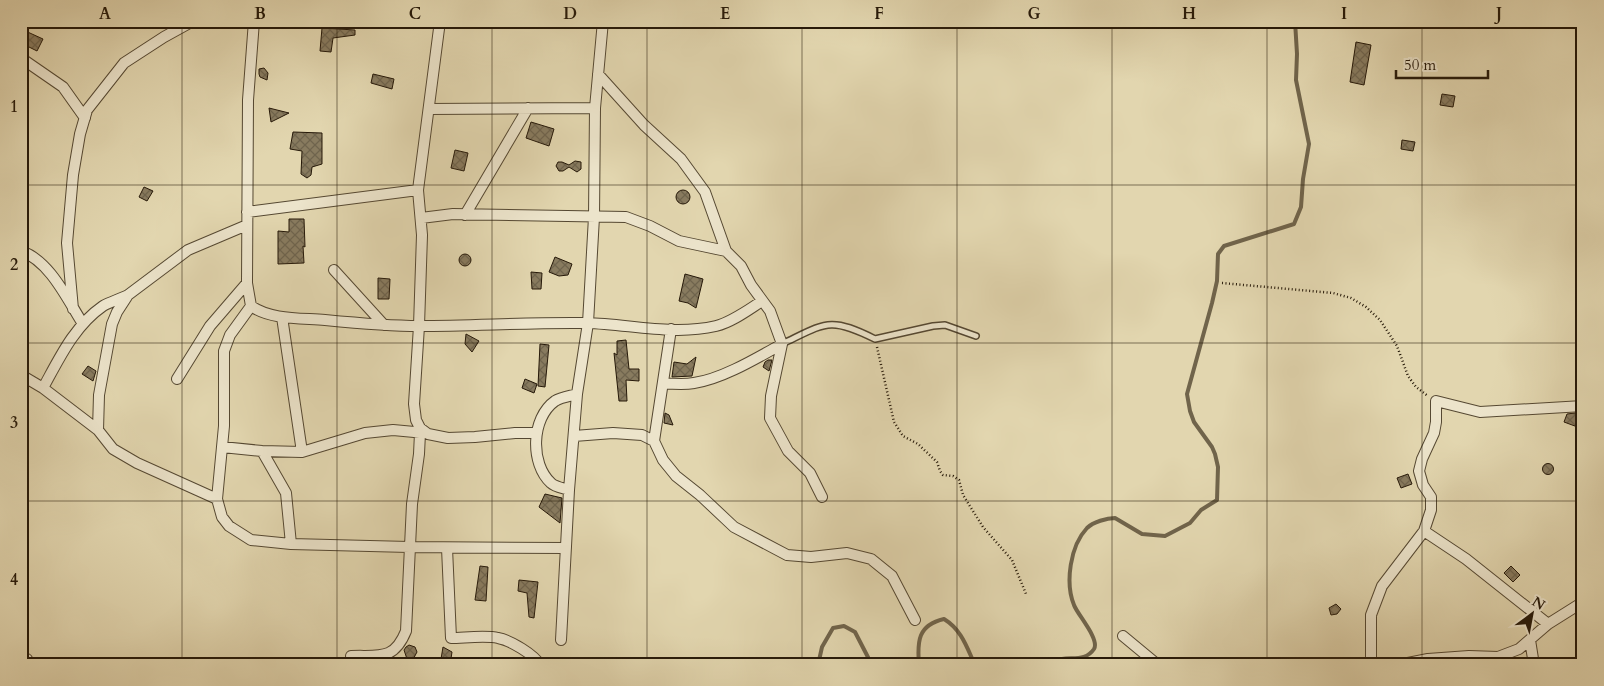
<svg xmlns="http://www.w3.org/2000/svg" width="1604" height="686" font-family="Cardo,serif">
	<defs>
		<pattern id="building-cross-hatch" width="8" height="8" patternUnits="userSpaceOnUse" patternTransform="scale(1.25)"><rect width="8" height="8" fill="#887b5f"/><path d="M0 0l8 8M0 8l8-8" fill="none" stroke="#6f644d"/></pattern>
	</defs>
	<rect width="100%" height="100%" fill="#e2d6af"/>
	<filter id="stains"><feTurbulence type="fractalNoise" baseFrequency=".004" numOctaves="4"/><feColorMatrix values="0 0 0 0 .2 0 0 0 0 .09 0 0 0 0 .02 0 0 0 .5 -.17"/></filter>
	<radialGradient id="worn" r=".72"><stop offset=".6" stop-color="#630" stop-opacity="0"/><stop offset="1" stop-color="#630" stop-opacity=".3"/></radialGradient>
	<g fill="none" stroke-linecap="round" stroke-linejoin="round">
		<path stroke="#70644b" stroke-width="4" d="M818,665L822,647L833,628L844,626L855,632L872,665
			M919,665C917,641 918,625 944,619C962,630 967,648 975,665
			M1048,665C1052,662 1057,659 1062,659C1073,657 1086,661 1094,649C1100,639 1077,614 1074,605C1065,583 1070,546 1087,528C1093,522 1107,518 1115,518L1142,534L1165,536L1190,523L1201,510L1217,500L1218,467L1215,454L1212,447L1194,422L1190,411L1187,394L1212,303L1217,281L1218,254L1224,246L1294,224L1301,207L1303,179L1309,144L1296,80L1297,54L1295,21"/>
	</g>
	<path fill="url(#building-cross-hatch)" stroke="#261909" d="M322,28L355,30V35L333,38L331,52L320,51Z
		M21,29L43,39L37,51L21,43Z
		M1356,42L1371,45L1364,85L1350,82Z
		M264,68L268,73L267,80L260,77L259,74V69Z
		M373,74L394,79L392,89L371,83Z
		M1442,94L1455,96L1453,107L1440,105Z
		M269,108L289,113L271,122Z
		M531,122L554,129L549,146L526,138Z
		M293,132L322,133V164L312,167L311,175L307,178L301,174L302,151L290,149Z
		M1402,140L1415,142L1413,151L1401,149Z
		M455,150L468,153L464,171L451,168Z
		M575,161L581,162V169L577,172L569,167L563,171H559L556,166L558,162H562L569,165Z
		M144,187L153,191L147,201L139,197Z
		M676 197a7 7 0 1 1 14 0a7 7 0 1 1-14 0Z
		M289,219H304L305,247L303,246L304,263L278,264V231L289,232Z
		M459 260a6 6 0 1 1 12 0a6 6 0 1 1-12 0Z
		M555,257L572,264L568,275L559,276L549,272Z
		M531,272L542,273L541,289H532Z
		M685,274L703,279L696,308L688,303L679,301Z
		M378,278L390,279L389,299H378Z
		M466,334L479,341L472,352L465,344Z
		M626,340L629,369H639V381L626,380L627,401H619L614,353L617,355V341Z
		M540,344L549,345L545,387L538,386Z
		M696,357L692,376L672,377L674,362L687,364Z
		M768,360H772L769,371L763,367L765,362Z
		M88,366L96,371L93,381L82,374Z
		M525,379L537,384L534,393L522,388Z
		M665,413L669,415L673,425L664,423Z
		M1575,413L1583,416V429L1564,422L1567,414Z
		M1542.5 469a5.5 5.5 0 1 1 11 0a5.5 5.5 0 1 1-11 0Z
		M1408,474L1412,484L1401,488L1397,478Z
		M545,494L562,498L560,523L539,507Z
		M480,566L488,567L486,601L475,600Z
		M1511,566L1520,575L1513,582L1504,573Z
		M519,580L538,582L534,618L529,617L527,593L518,591Z
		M1336,604L1341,609L1337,614L1331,615L1329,608Z
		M409,645L415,647L417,652L410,665H409L404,650L406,647Z
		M443,647L452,652L450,665H440Z"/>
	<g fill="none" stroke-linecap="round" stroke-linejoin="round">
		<g stroke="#554832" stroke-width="8">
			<path id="service" d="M782,344C826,323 829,316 875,339L933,326L945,325L976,336"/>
		</g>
		<g stroke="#554832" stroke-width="12">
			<path id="minor" d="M254,21L248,100L247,283L251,306C271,320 301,318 325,320C356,323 388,326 419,326C475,326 531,322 587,323C629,324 673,336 716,326C732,322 748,310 762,301
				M440,21L418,190L422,235L419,326L414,404L416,420L420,428L428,434L448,438L475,437L515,433H536
				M21,58L63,87L85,118
				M598,74L644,125L681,159L705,192L726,251L741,266L751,285L770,311L782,344L771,396L770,418L788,451L810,473L822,497
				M429,109L595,108
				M247,212L418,190
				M465,215L528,108
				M421,218L453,214L626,217L650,226L679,241L726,251
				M21,251C50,261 67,299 83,324
				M334,270L384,325
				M251,306L230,335L224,351V426L217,499L222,517L229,526L251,540L291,544L409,547L566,548
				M73,309L67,243L73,175L80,134L87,110L124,63L164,37L193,21
				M282,317L302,452
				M21,375L43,388L98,430L113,449L137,463L217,499
				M177,379L210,326L247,283
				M663,383C673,384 684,385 694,383C722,379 757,358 782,344
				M43,388C59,359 74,326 103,306C110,302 120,299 128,295
				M98,430L99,395L112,324L117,312L128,295L188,250L247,225
				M574,436L613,433L642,435L654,441L663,460L676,476L700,495L734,527L787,555L811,557L847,553L871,559L892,576L915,620
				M654,441L671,329
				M222,447L262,451L302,452L365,433L393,430L425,433
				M262,451L286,493L291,544
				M569,490C563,488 555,487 551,483C530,464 531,418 555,401C561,397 570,396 577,394
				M1424,531L1466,559L1548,624
				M447,548L451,638C463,638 486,635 498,638C510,640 535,655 540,665
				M1123,636L1158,665
				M561,640L569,490L577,394L588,323L594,217L595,108L603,21
				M1530,640L1534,665
				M351,656C379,655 394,661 406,631L412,504L419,454L420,433
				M21,661L27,659
				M1371,665V615L1382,586L1424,531L1431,510V497L1423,485L1419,471L1422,459L1434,433L1436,422V401L1480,412L1583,406
				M1398,665L1428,659L1469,656L1498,657L1519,649L1548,624L1583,602"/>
		</g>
		<path stroke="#261909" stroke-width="2.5" stroke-dasharray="1 2.5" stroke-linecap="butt" d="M1222,283L1333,293L1351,298L1366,307L1380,320L1397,346L1408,376L1416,387L1428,396
			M877,347L894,422L903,436L918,444L937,462L940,471L943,475L953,476L959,480L963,495L983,527L1012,560L1026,594"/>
		<use href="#service" stroke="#ece4cb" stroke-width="5"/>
		<use href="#minor" stroke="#ece4cb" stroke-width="10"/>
	</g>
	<path fill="none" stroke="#261909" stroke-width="1" stroke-opacity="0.55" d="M182,21V665M337,21V665M492,21V665M647,21V665M802,21V665M957,21V665M1112,21V665M1267,21V665M1422,21V665M21,185H1583M21,343H1583M21,501H1583"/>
	<rect width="1604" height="686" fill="none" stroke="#e2d6af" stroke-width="55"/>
	<g transform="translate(1532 614) rotate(32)" stroke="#ece4cb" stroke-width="4" paint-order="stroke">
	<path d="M0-4L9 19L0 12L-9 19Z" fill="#261909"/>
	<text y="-8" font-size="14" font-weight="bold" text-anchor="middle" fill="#261909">N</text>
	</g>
	<path d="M1396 70v8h92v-8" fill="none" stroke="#261909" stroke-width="2.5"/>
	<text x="1404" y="70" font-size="15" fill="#261909" stroke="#ece4cb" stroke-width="4" paint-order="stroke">50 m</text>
	<rect x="28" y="28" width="1548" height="630" fill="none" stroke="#261909" stroke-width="2"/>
	<g font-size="16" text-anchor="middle" font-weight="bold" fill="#261909">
		<text x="105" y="19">A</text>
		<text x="260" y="19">B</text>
		<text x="415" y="19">C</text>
		<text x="570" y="19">D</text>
		<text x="725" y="19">E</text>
		<text x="879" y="19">F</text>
		<text x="1034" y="19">G</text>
		<text x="1189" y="19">H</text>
		<text x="1344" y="19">I</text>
		<text x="1499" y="19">J</text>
		<text x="14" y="112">1</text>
		<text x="14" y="270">2</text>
		<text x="14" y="428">3</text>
		<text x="14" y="585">4</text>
	</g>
	<rect width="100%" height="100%" filter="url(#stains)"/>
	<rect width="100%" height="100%" fill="url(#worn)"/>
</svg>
